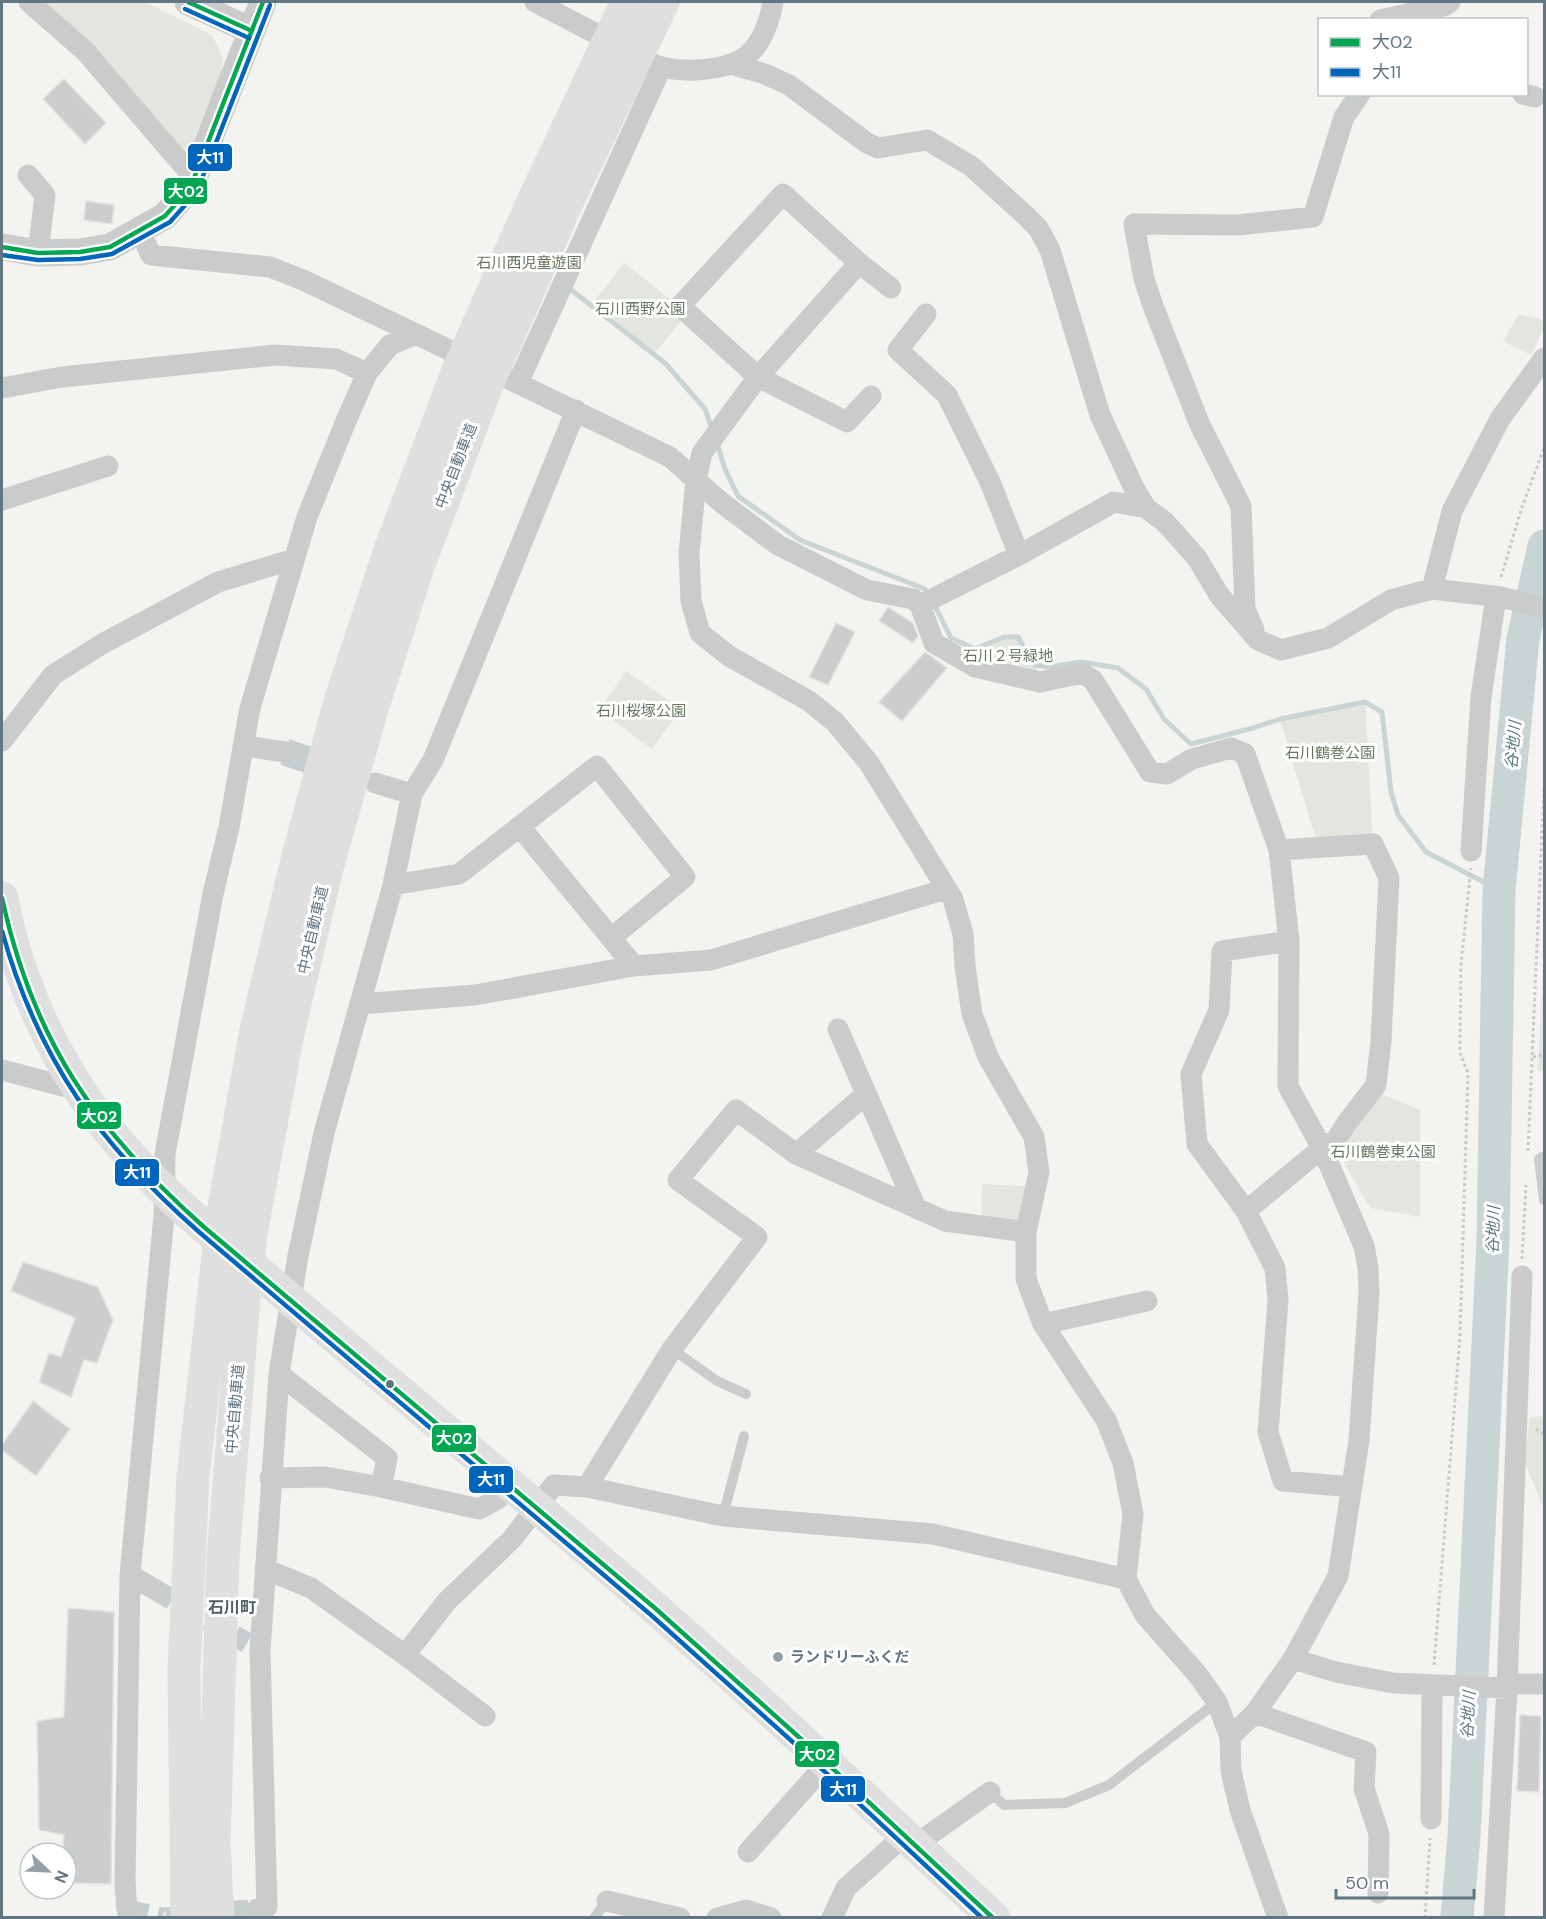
<svg xmlns="http://www.w3.org/2000/svg" width="1546" height="1919" font-family="'DM Sans','Noto Sans JP',sans-serif">
	<rect width="100%" height="100%" fill="#f3f3f0"/>
	<path fill="#e2e6de" d="M29,2H145L212,35L223,58L221,75L183,164Z
		M624,263L688,313L654,354L591,305Z
		M1519,314L1544,320V328L1531,355L1503,341Z
		M1004,637H1018L1035,665L1040,682L975,667V649Z
		M626,671L681,709L652,749L599,710Z
		M1365,702L1373,844L1318,847L1280,719Z
		M1544,942V1071H1538Z
		M1381,1094L1420,1110V1217L1370,1208L1337,1150Z
		M982,1184L1037,1187L1026,1232L981,1226Z
		M1541,1416L1544,1417V1510L1524,1460L1530,1418Z"/>
	<g fill="none" stroke-linecap="round" stroke-linejoin="round">
		<path stroke="#c9d4d5" stroke-width="5" d="M570,289L665,363L705,409L712,429
			M717,443L725,469L738,496L800,540L925,589L929,596
			M934,604L951,638L975,649L1004,637H1018L1035,665L1049,667L1082,662L1118,668L1146,689L1164,719L1191,744L1253,728L1280,719L1365,702L1382,712L1391,792L1398,815L1426,852L1499,890"/>
		<path stroke="#c9d4d5" stroke-width="33" d="M1457,1918L1464,1836L1493,1241L1499,890L1523,639L1544,546"/>
	</g>
	<path fill="#cbcecd" stroke="#e2e2e0" stroke-width="1.5" d="M64,79L106,123L85,144L43,99Z
		M86,201L114,205L112,224L84,220Z
		M888,607L913,623L918,636L913,643L879,621Z
		M836,623L855,632L828,685L809,677Z
		M925,652L947,668L902,721L879,702Z
		M23,1262L98,1287L113,1320L97,1363L84,1360L71,1397L39,1382L49,1353L61,1357L75,1318L11,1291Z
		M33,1401L70,1429L36,1476L2,1450V1445Z
		M68,1608L114,1612L111,1884L66,1883V1853H63L64,1835L39,1830L37,1721L64,1717Z
		M1520,1715L1541,1716L1539,1792L1517,1791Z"/>
	<g fill="none" stroke-linecap="round" stroke-linejoin="round">
		<path stroke="#c7cecf" stroke-width="21" stroke-dasharray="21 10" stroke-linecap="butt" d="M154,1589L247,1643
			M127,1910L163,1918
			M166,1918L257,1909"/>
		<path stroke="#c7cecf" stroke-width="27" stroke-dasharray="27 14" stroke-linecap="butt" d="M285,752L343,772"/>
		<path stroke="#c8c9ca" stroke-width="3" stroke-dasharray="3 3" stroke-linecap="butt" d="M1501,577L1521,510L1544,448
			M1533,1057L1544,1055
			M1528,1151L1544,785
			M1522,1259L1526,1185
			M1536,1429L1544,1434
			M1434,1665L1460,1336L1468,1073L1460,1053L1461,964L1471,868
			M1425,1918L1430,1838"/>
		<path stroke="#cacbcb" stroke-width="10" d="M1544,1156L1539,1159L1544,1200
			M672,1349L717,1381L746,1394
			M723,1516L744,1436
			M990,1792L1004,1805L1065,1803L1109,1785L1217,1702
			M594,1918L607,1901"/>
		<path stroke="#cacbcb" stroke-width="21" d="M29,2L85,51L194,178
			M535,2L618,45
			M1380,20L1444,6L1450,2
			M651,63C674,75 730,72 750,53C763,40 770,19 773,2
			M730,64L765,74L789,85L867,143L878,148L927,140L971,166L1025,215L1038,228L1050,250L1100,415L1134,488L1146,508L1165,522L1197,558L1219,595L1258,640L1281,650L1328,638L1391,600L1432,589L1501,597L1544,608
			M1523,94L1535,97
			M28,175L45,195L38,253
			M140,231L151,255L270,267L303,280L416,334
			M859,263L758,377L702,453L696,480L689,554L691,601L700,633L729,656L809,701L835,722L869,763L953,899L963,934L965,966L972,1014L988,1057L1034,1137L1039,1172L1026,1232V1279L1043,1324L1106,1420L1123,1463L1133,1514L1126,1579L1145,1615L1198,1675L1217,1702L1230,1737L1231,1771L1240,1810L1278,1918
			M926,314L898,350L947,395L990,482L1019,555
			M518,383L661,68
			M2,388L62,377L275,355L336,359L367,373
			M871,396L847,422L758,377L680,306L783,194L859,263L891,288
			M2,500L108,466
			M1432,589L1452,511L1500,419L1544,358
			M920,605L1019,555L1114,502L1146,508
			M1254,630L1245,609L1241,506L1200,425L1153,306L1144,279L1134,224L1238,225L1313,217L1344,117L1360,94
			M2,741L53,675L102,644L218,582L294,559
			M244,746L285,752
			M375,783L412,794
			M520,827L634,966
			M1471,851L1481,697L1496,597
			M393,885L459,874L597,766L685,877L611,938
			M1289,941L1222,951L1219,1010L1191,1074L1197,1144L1246,1211L1275,1268L1278,1300L1268,1432L1283,1481L1352,1487
			M360,1004L475,995L634,966L711,960L946,889
			M838,1029L916,1208
			M2,1070L78,1090
			M796,1154L865,1095
			M1246,1211L1322,1148L1336,1140L1346,1124L1376,1085L1381,1041L1389,878L1373,844L1279,850
			M1043,1324L1147,1301
			M279,1374L387,1458L381,1487
			M270,1478L325,1477L381,1487L479,1509L496,1500L513,1487
			M587,1487L672,1349L757,1237L678,1180L736,1110L796,1154L945,1221L1026,1232
			M265,1569L311,1588L405,1655L447,1601L512,1539L554,1485L587,1487L723,1516L933,1534L1126,1579
			M130,1575L154,1589
			M405,1655L485,1716
			M1293,1659L1336,1672L1393,1683L1507,1688
			M1507,1684H1544
			M1255,1713L1366,1752L1364,1788L1379,1834L1378,1893
			M1431,1819L1432,1685
			M915,1845L990,1792
			M748,1852L827,1763
			M607,1901L680,1918
			M257,1909L267,1907L260,1651L279,1374L298,1256L324,1133L393,885L412,794L433,760L576,410
			M127,1910L125,1882L130,1575L164,1216L165,1154L213,894L229,827L250,708L307,517L346,421L367,373L390,345L416,334L670,457L722,503L778,545L867,590L913,599L920,605L934,643L975,667L1040,682L1082,673L1093,680L1150,772L1167,774L1192,759L1231,748L1245,754L1279,850L1289,941L1288,1086L1322,1148L1364,1246L1368,1268L1369,1293L1359,1440L1338,1576L1293,1659L1255,1713L1230,1737
			M717,1918L746,1910L771,1918
			M832,1918L846,1888L905,1835
			M1494,1918L1507,1688L1522,1276"/>
		<path stroke="#cacbcb" stroke-width="27" d="M188,2L252,31
			M2,247L38,253L80,252L110,247L165,216L181,198L194,178L263,2"/>
		<path stroke="#dfdfdf" stroke-width="33" d="M2,898C17,980 54,1061 106,1127C152,1186 211,1233 269,1281C333,1336 398,1390 463,1445C537,1507 611,1569 683,1633C789,1726 890,1822 994,1918"/>
		<path stroke="#dfdfdf" stroke-width="33" d="M187,1918L184,1669L193,1477L223,1213L256,1030L297,860L339,705L390,550L457,373L535,197L627,2
			M218,1918L214,1845L223,1558L245,1287L251,1234L287,1038L327,868L372,709L418,567L487,385L564,209L663,2"/>
		<g stroke="#fff" stroke-width="9">
			<path id="bus-1" d="M188,2L252,31
				M2,247L38,253L80,252L110,247L165,216L181,198L194,178L263,2
				M2,898C33,1041 96,1131 204,1227L656,1609L801,1739L993,1918"/>
		</g>
		<g stroke="#fff" stroke-width="9">
			<path id="bus-2" d="M185,9L249,38
				M2,255L38,260L80,259L112,254L170,222L187,203L201,181L270,5
				M2,931C38,1060 100,1145 199,1232L651,1615L795,1744L982,1918"/>
		</g>
		<use href="#bus-1" stroke="#00a651" stroke-width="4.5"/>
		<use href="#bus-2" stroke="#0065bd" stroke-width="4.5"/>
	</g>
	<circle fill="#607683" stroke="#fff" stroke-width="2" cx="390" cy="1384" r="5"/>
	<circle fill="#93a2a9" stroke="#fff" stroke-width="2" cx="778" cy="1657" r="6"/>
	<g text-anchor="middle" dominant-baseline="central" stroke-width="6" stroke-linejoin="round" paint-order="stroke">
		<g font-size="15" fill="#677960" stroke="#fff">
			<text x="529" y="263">石川西児童遊園</text>
			<text x="640" y="309">石川西野公園</text>
			<text x="1008" y="656">石川２号緑地</text>
			<text x="641" y="711">石川桜塚公園</text>
			<text x="1330" y="753">石川鶴巻公園</text>
			<text x="1383" y="1152">石川鶴巻東公園</text>
		</g>
		<g font-size="15" fill="#607683" stroke="#fff">
			<text transform="translate(456 466) rotate(-69)">中央自動車道</text>
			<text transform="translate(313 930) rotate(-77)">中央自動車道</text>
			<text transform="translate(235 1409) rotate(-85)">中央自動車道</text>
		</g>
		<g font-size="15" font-weight="bold" fill="#607683" stroke="#fff" text-anchor="start">
			<text x="790" y="1657">ランドリーふくだ</text>
		</g>
		<g font-size="16" font-style="italic" fill="#5b7a81" stroke="#fff">
			<text transform="translate(1513 745) rotate(-85)">谷地川</text>
			<text transform="translate(1493 1230) rotate(-88)">谷地川</text>
			<text transform="translate(1468 1715) rotate(-87)">谷地川</text>
		</g>
		<g font-size="16" font-weight="bold" fill="#4f5f67" stroke="#fff">
			<text x="232" y="1607">石川町</text>
		</g>
	</g>
	<g stroke="#fff" stroke-width="2">
		<rect x="187" y="143" width="46" height="29" rx="6" fill="#0065bd"/>
		<rect x="163" y="177" width="45" height="28" rx="6" fill="#00a651"/>
		<rect x="76" y="1101" width="46" height="29" rx="6" fill="#00a651"/>
		<rect x="114" y="1158" width="46" height="29" rx="6" fill="#0065bd"/>
		<rect x="431" y="1424" width="46" height="29" rx="6" fill="#00a651"/>
		<rect x="468" y="1465" width="46" height="29" rx="6" fill="#0065bd"/>
		<rect x="794" y="1740" width="46" height="28" rx="6" fill="#00a651"/>
		<rect x="820" y="1775" width="46" height="28" rx="6" fill="#0065bd"/>
	</g>
	<g font-size="16" text-anchor="middle" font-weight="bold" fill="#fff">
		<text x="210" y="163">大11</text>
		<text x="186" y="197">大02</text>
		<text x="99" y="1122">大02</text>
		<text x="137" y="1178">大11</text>
		<text x="454" y="1444">大02</text>
		<text x="491" y="1485">大11</text>
		<text x="817" y="1760">大02</text>
		<text x="843" y="1795">大11</text>
	</g>
	<rect width="1546" height="1919" fill="none" stroke="#607683" stroke-width="6"/>
	<rect x="1318" y="18" width="210" height="78" fill="#ffffff" stroke="#bfc8cd" stroke-width="1.5"/>
	<rect x="1330" y="38" width="30" height="9" fill="#00a651" stroke="#bfc8cd" stroke-width="1.5"/>
	<text x="1372" y="48" font-size="18" fill="#607683">大02</text>
	<rect x="1330" y="68" width="30" height="9" fill="#0065bd" stroke="#bfc8cd" stroke-width="1.5"/>
	<text x="1372" y="78" font-size="18" fill="#607683">大11</text>
	<g transform="translate(48 1871) rotate(113)"><circle r="28" fill="#ffffff" stroke="#bfc8cd" stroke-width="1.5"/>
	<path d="M0-4.5L10 22L0 15L-10 22Z" fill="#93a2a9"/>
	<text y="-9" font-size="16" font-weight="bold" text-anchor="middle" fill="#607683">N</text>
	</g>
	<path d="M1336 1889v9h138v-9" fill="none" stroke="#607683" stroke-width="3"/>
	<text x="1345" y="1889" font-size="18" fill="#607683" stroke="#ffffff" stroke-width="4.5" paint-order="stroke">50 m</text>
</svg>
